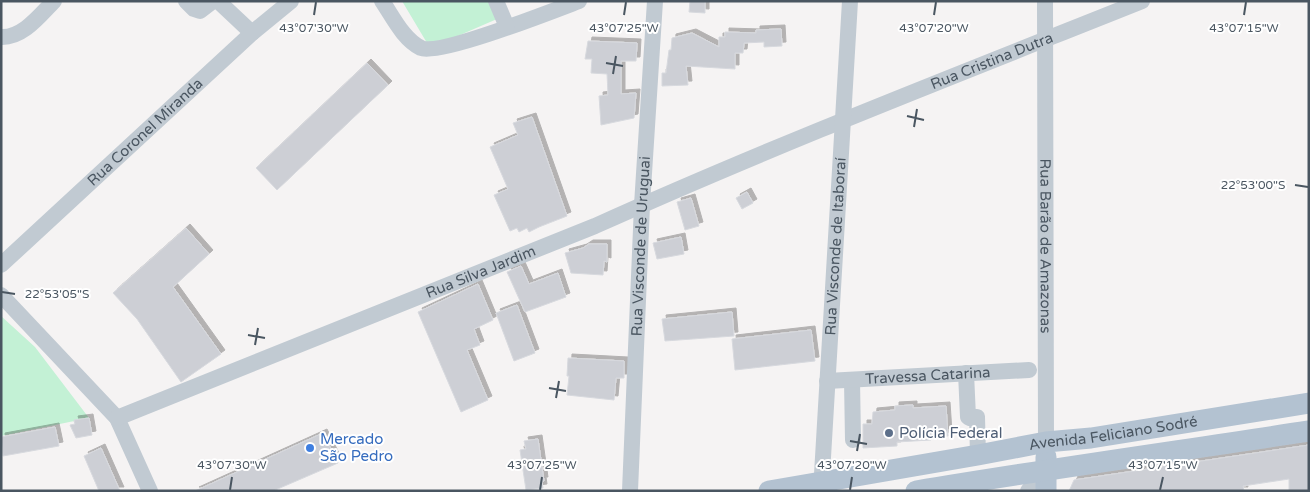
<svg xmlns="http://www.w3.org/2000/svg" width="1310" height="492" font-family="'Varela Round',sans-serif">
	<defs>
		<filter id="shadow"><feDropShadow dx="4" dy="-4" stdDeviation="0" flood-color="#0004"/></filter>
	</defs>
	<rect width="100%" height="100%" fill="#f5f3f3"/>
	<path fill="#c3f1d5" d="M402,1H489L497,19L430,48Z
		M1,316L35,347L89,418L1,436Z"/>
	<path fill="#cdcfd5" stroke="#d7d9de" filter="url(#shadow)" d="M690,1H705V13L689,12Z
		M781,29L782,46L764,47V42L744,43L743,53H735V69L686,66L688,85L662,86V73H666L669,50H671L672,38L692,33L719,47V37H725V32L756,33V30Z
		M588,41L637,43L636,61H621V94L636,93L634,118L601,125L599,96L608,95L607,74L591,73L592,59H585Z
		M367,63L388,85L277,190L256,168Z
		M532,117L567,216L539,227L529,232L527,228L519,232L517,228L510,231L494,195L508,189L490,147L518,135L513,123Z
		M747,192L753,203L742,209L736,198Z
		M691,198L699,226L685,230L677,202Z
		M186,228L209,254L173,287L221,354L181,382L137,319L113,293Z
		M681,237L684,254L657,259L653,243Z
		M589,244H607V262L604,261L603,275L571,273L565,253L583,248Z
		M521,266L529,284L558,273L566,297L525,312L507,272Z
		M478,284L493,320L474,329L480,345L467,350L488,400L461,412L418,312Z
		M517,305L535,353L514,361L496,313Z
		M732,312L734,336L665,341L662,319Z
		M811,330L815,361L735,370L732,339Z
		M568,358L624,361V378H616L614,400L567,395L569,376H567Z
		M913,405V408L946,406L948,436L931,437V440L897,442V446L863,448V424H872L873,412L895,410V406Z
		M89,418L92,435L76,438L70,425L75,424L74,420Z
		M55,427L59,446L3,456L1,437Z
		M323,433L338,463L273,491H195Z
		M538,439L544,481H542L543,488L526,490L520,450L526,449L524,441Z
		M1309,445V491H1289V479L1243,486L1244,491H1069L1074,480Z
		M101,448L120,491H99L84,456Z"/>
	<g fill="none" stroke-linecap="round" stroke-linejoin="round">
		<g stroke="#c1cad2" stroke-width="16">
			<path d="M186,1L194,9L200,11L213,1"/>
			<path d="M218,1L252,33"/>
			<path d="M382,1C393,17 403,39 421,48C439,56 555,10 579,1"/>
			<path d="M496,1L507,27"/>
			<path id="s1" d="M1045,1L1046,442"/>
			<path d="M1,37C23,38 40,15 54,1"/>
			<path id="s2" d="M1,265L252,33L291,1"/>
			<path d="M1,295L117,418L150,491"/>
			<path d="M966,373L968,417L970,418L977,417L978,455"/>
			<path d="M852,380L853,440"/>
			<path id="s3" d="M827,381L1029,370"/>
			<path id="s4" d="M117,418L595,226C775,145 959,74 1142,1"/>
			<path id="s5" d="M630,491L642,205L655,1"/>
			<path id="s6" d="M821,491L850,1"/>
			<path d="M1028,491L1046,469"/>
		</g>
		<g stroke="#b3c2d1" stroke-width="21">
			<path d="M1046,457V491"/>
			<path id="s7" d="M769,491L978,455L1046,442L1091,438L1309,403"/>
			<path d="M916,491C1047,469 1178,451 1309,431"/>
		</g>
	</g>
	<path fill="none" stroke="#4a5661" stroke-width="2" d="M314,15L316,2M624,15L626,2M934,15L936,2M1244,15L1246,2M606,63L623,66M613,74L616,56M907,116L924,120M914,127L917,109M1295,185L1308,187M2,292L15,294M248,335L265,338M255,345L258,328M549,388L566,391M556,398L559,381M850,441L867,444M857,451L860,434M230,490L232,477M540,490L542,477M850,490L852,477M1160,490L1163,477"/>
	<circle fill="#5c6f8a" stroke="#fff" stroke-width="2" cx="889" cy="433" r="5"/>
	<circle fill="#3f7fe0" stroke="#fff" stroke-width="2" cx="310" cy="448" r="5"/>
	<g text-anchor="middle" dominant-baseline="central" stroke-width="4" stroke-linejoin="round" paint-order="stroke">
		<g font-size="15" fill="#4a5661" stroke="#fff">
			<text stroke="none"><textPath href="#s4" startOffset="945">Rua Cristina Dutra</textPath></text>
			<text stroke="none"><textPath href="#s2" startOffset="196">Rua Coronel Miranda</textPath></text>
			<text stroke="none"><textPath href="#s5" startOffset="245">Rua Visconde de Uruguai</textPath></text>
			<text stroke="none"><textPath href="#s6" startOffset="245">Rua Visconde de Itaboraí</textPath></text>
			<text stroke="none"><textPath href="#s1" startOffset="245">Rua Barão de Amazonas</textPath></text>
			<text stroke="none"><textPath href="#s4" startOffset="392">Rua Silva Jardim</textPath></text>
			<text stroke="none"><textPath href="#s3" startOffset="101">Travessa Catarina</textPath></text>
			<text stroke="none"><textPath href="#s7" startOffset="349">Avenida Feliciano Sodré</textPath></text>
		</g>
		<g font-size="15" fill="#4e5e75" stroke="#fff" text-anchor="start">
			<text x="899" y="433">Polícia Federal</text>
		</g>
		<g font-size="15" fill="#366cbe" stroke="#fff" text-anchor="start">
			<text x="320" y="439">Mercado<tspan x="320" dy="17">São Pedro</tspan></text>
		</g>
	</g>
	<g font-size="12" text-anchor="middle" fill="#4a5661" stroke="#fff" stroke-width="4" stroke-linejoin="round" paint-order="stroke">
		<text x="314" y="32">43°07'30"W</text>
		<text x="934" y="32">43°07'20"W</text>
		<text x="624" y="32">43°07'25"W</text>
		<text x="1244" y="32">43°07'15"W</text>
		<text x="1253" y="189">22°53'00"S</text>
		<text x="57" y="298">22°53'05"S</text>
		<text x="232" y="469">43°07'30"W</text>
		<text x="542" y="469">43°07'25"W</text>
		<text x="852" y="469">43°07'20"W</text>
		<text x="1163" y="469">43°07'15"W</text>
	</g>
	<rect width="1310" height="492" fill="none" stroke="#4a5661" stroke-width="5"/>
</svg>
